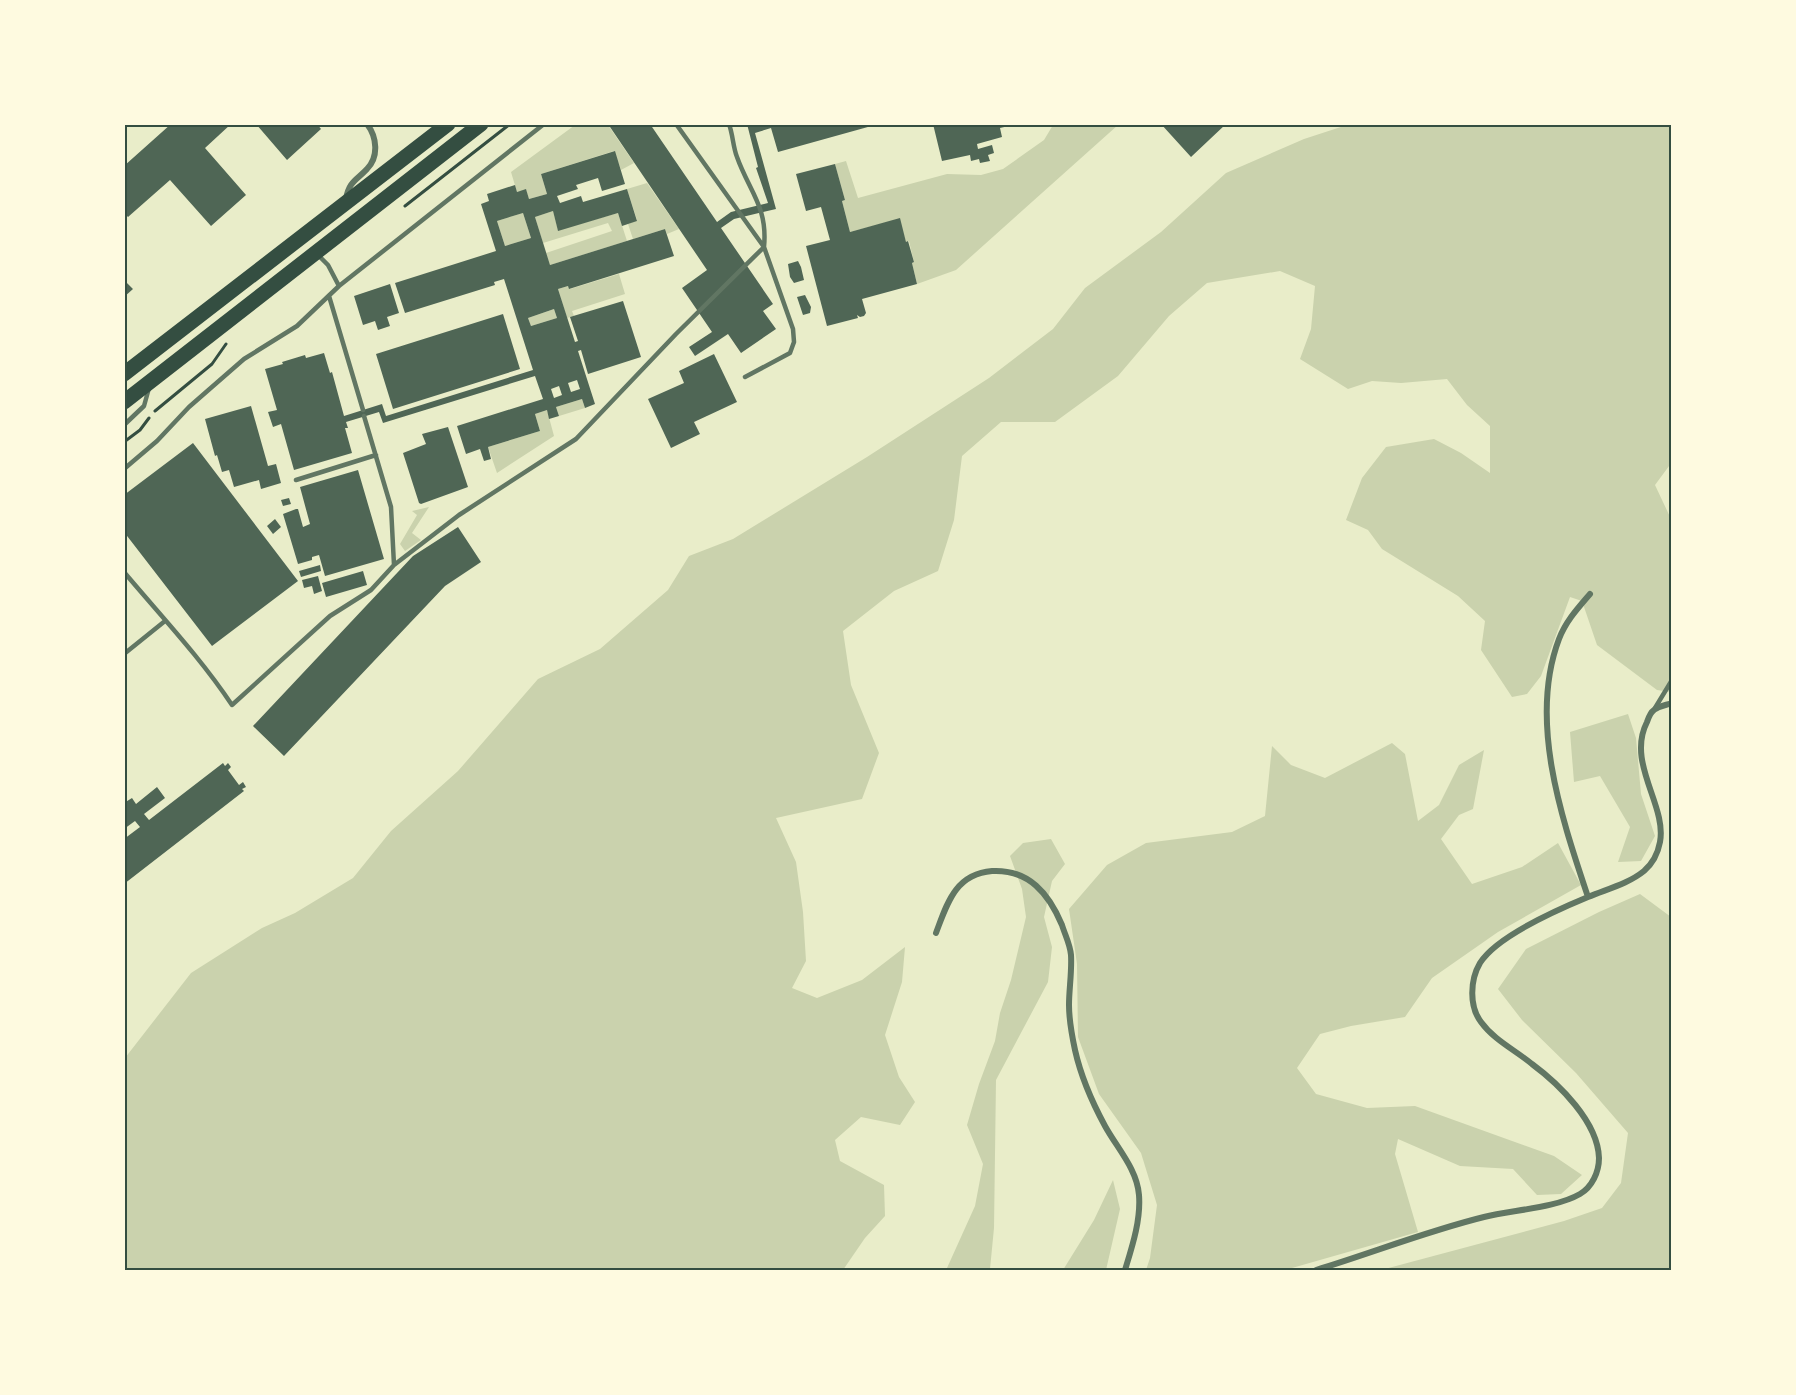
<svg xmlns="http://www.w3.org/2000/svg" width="1796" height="1395" font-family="Karla,sans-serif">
	<rect width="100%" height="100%" fill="#e9edc9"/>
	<path fill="#cad2ad" d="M1451,124L1454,126L1456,124L1671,125L1672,462L1655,485L1671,519V692L1657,690L1597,645L1582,601L1570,597L1541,676L1527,694L1512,697L1481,650L1485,621L1458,596L1382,549L1368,530L1346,520L1362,478L1386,447L1434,439L1461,453L1490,473V426L1467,405L1447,379L1401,383L1372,381L1348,389L1300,359L1311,329L1315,286L1280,271L1207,283L1169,316L1118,376L1055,422H1001L962,456L954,520L938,571L894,591L843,631L851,685L879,753L862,799L776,818L796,862L803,912L806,961L792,988L817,998L862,980L905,947L902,982L885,1035L899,1077L915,1102L900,1125L861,1117L835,1140L840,1161L884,1185L885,1216L865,1238L843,1270H125V1058L191,973L262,928L295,913L353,878L391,831L458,771L538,679L600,649L668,590L689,556L733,539L867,457L989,378L1053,329L1085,288L1161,232L1226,173L1304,139L1347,125Z
		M575,125H608L634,163L621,170L614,151L541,174L547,194L529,199L526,190L517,192L511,172Z
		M1053,125H1118L956,270L917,284L912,263L914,262L909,241L906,242L899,219L850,232L842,201L845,200L835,164L846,161L858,198L947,174L981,175L1003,169L1044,140Z
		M647,183L679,229L667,234L665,229L633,239L628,224L637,220L627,189Z
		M553,211L558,230L618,213L627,241L550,265L546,253L612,231L608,223L543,243L535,217Z
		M523,213L531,238L505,246L497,221Z
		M619,274L625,294L572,311L574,316L567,318L558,289L568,286L570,289Z
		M554,309L557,318L531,326L528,318Z
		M582,399L585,408L559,416L556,407Z
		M547,410L554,436L497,473L488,447L540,431L535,414Z
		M429,507L412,533L421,540L405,551L400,544L417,515L412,511Z
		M1628,714L1636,738L1641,794L1655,836L1641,861L1618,862L1630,827L1600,776L1574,782L1570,732Z
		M1392,743L1405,754L1418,821L1439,805L1459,765L1484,750L1473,809L1459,815L1441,839L1472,884L1522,867L1558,843L1581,885L1498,932L1432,978L1405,1017L1351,1026L1320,1034L1297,1068L1316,1094L1367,1108L1415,1106L1554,1156L1582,1175L1561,1194L1537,1195L1513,1169L1460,1166L1398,1139L1395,1154L1418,1232L1285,1270H1146L1150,1258L1157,1205L1141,1153L1099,1094L1078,1037L1077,964L1069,909L1107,865L1146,843L1232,832L1265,816L1272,746L1291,765L1325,778Z
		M1051,839L1065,864L1052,881L1044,917L1052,947L1048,982L996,1080L994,1228L990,1269L943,1270L947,1268L975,1206L983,1164L967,1125L979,1084L995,1041L1000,1013L1011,980L1026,917L1022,889L1010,856L1023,843Z
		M1640,894L1671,917V1270H1381L1564,1221L1602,1208L1621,1183L1628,1133L1576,1073L1522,1020L1498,989L1526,949L1599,912Z
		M1113,1180L1120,1209L1106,1270H1063L1094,1220Z"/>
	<path fill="#4f6655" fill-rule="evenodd" d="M171,124H231L205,148L246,195L211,226L170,180L128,217L124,213V166Z
		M256,124H317L321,129L287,160Z
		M608,124H650L717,222L731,212L768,203L756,168L758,167L747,124L753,126L760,124L875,125L778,152L771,128L755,133L776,209L734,219L721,228L773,304L763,311L776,329L741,353L728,334L695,356L689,347L712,332L682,288L707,270Z
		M933,124H1013V125L1000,128L1002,137L977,144L978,149L992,145L994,153L988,155L990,161L980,163L979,159L971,161L970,155L942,161Z
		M1161,124H1226L1191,157Z
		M615,151L625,184L602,191L598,178L576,185L578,189L557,196L560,203L581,196L583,202L627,189L637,221L622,226L618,213L558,231L553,211L535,217L550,265L665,229L674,256L569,289L568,286L558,289L575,342L578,341L570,317L623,301L641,357L588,374L581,350L578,351L595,404L585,408L582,399L556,407L559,416L549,419L547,410L535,414L540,431L488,447L491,459L484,461L480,449L466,454L457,426L543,399L535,376L383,423L379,412L346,422L348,428H345L352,453L294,470L281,424L273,427L268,412L277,410L265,369L283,364L282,362L305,355L306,358L324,353L330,373L332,372L344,416L382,404L386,416L533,370L504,279L494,282L495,285L405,313L395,283L496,251L481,204L489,201L487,194L515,185L517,192L526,189L529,199L547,194L541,174ZM523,213L531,238L505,246L497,221ZM554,309L557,318L531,326L528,318ZM577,380L580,389L571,392L568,383ZM559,386L562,395L554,398L551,389Z
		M835,164L845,200L842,201L850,232L900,218L906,242L908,241L914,262L912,263L917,284L862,299L866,313L864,316L860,317L857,315L858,318L827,326L806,246L830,240L821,207L806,211L796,174Z
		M798,261L801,267L804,280L794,283L790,277L788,264Z
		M124,280L133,289L124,297Z
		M390,284L399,313L387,317L390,326L378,330L375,321L363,325L354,296Z
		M805,295L811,307L810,313L803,315L797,297Z
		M503,314L520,369L393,409L376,354Z
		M714,354L737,402L694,422L700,434L671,448L648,399L684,383L679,371Z
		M251,406L268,466L276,464L281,483L261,489L259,480L234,487L229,470L222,472L217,455L215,456L205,419Z
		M448,427L468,487L421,504L419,503L403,453L426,444L422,434Z
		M193,443L298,581L212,646L124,532V495Z
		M358,470L384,559L325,576L319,555L312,557V560L298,564L283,514L296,509H298L303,527L310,524L300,487Z
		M289,498L291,504L283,506L281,500Z
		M275,519L281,527L273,534L267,526Z
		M458,527L481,562L445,586L284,756L253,726L413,556Z
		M320,565L321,571L301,577L299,571Z
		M363,571L367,585L326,597L322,583Z
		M318,576L322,591L314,594L312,586L304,588L302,580Z
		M223,763L225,766L228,763L231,767L228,770L239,785L243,782L246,787L242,789L244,791L124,884V839L140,827L135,821L124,829V803L132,798L136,804L157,787L165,798L144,814L149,820Z"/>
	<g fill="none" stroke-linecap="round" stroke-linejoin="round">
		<path stroke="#344e41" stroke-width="3" d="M405,206L510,124
			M155,411L212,364L226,344
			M124,442L140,430L149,418"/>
		<path stroke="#617663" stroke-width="4.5" d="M676,124L764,247L793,329L794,342L790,353L745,377
			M317,254L328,265L339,286
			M329,296L363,410
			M364,416L391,507L394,565
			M124,425L144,406L149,388
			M124,469L157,441L189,407L244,359L297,326L339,286L544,124
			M296,480L376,455
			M124,572C161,616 200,657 232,705L330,616L371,590L394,565L459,515L576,439L676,334L764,247C768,207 749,191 737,157C733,147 733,135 729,124
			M124,654L165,621
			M1655,708L1672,680"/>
		<path stroke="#617663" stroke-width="6" d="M346,199C349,181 357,180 367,169C379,157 377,137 367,124
			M1588,897C1562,819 1528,721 1559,639C1566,621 1578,608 1590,594
			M936,933C947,904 955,874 992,871C1029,869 1049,894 1062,925C1065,935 1070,944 1071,955C1072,972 1069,989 1069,1005C1069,1020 1072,1036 1075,1050C1081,1077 1092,1102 1105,1126C1117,1148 1137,1169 1139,1195C1141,1220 1132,1247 1125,1270
			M1316,1270C1372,1253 1427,1231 1484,1217C1512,1210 1556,1208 1580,1194C1592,1187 1599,1172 1599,1158C1598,1122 1559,1084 1532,1064C1515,1050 1494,1040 1481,1022C1469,1006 1470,980 1480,963C1497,936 1559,909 1588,897C1607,889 1628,884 1644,871C1652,864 1658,853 1660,842C1667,805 1626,763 1647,722C1648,719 1651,712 1654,710C1658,706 1667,705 1672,703"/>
		<path stroke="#344e41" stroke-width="15" d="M124,374L448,124
			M124,402L481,124"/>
	</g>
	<rect width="1796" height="1395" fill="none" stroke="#fefae0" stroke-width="252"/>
	<rect x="126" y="126" width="1544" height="1143" fill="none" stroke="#344e41" stroke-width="2"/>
</svg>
